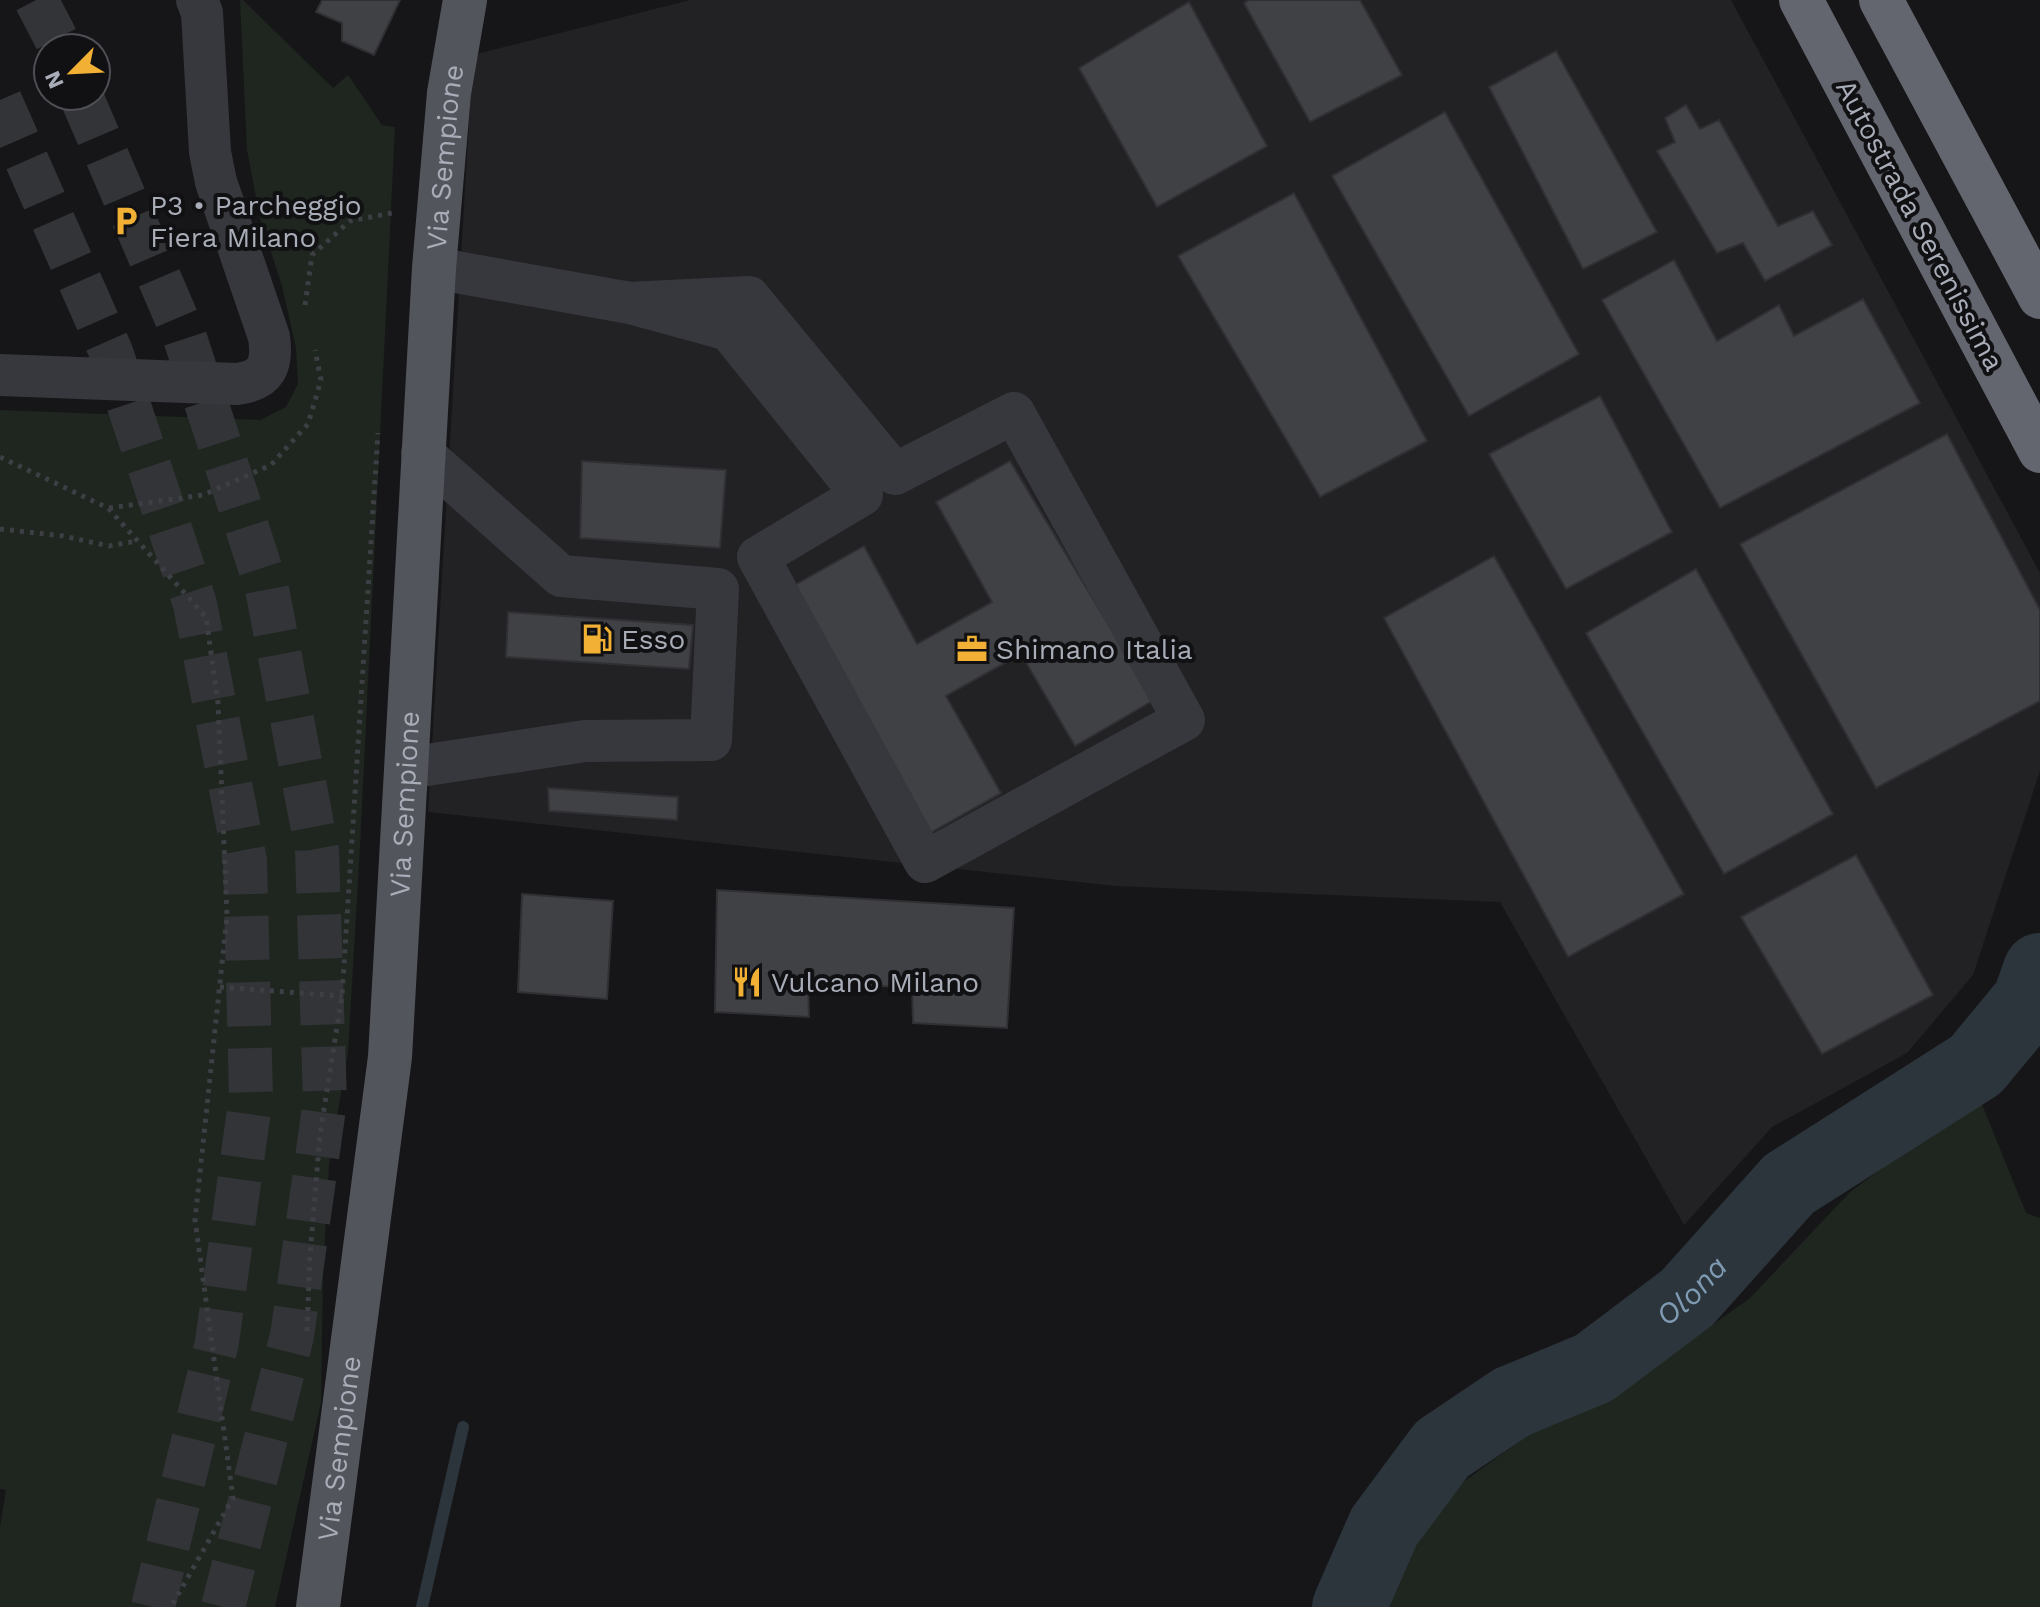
<svg xmlns="http://www.w3.org/2000/svg" width="2040" height="1607" font-family="'Work Sans',sans-serif">
	<rect width="100%" height="100%" fill="#161618"/>
	<path fill="#222225" d="M690,0H1731L2040,573V771L1973,975L1907,1053L1772,1127L1684,1225L1500,902L1116,886L428,812L473,55Z"/>
	<path fill="#1e261f" d="M240,0H243L333,88L348,75L382,125L395,127L360,847L348,1052L329,1164L323,1274L321,1403L275,1607H0V1528L6,1490L0,1489V410L260,420L286,407L298,384L296,348L282,286L260,218L247,150Z
		M1979,1097L2026,1213L2040,1218V1607H1390L1398,1576L1448,1493L1534,1431L1646,1372L1750,1298L1850,1192Z"/>
	<g fill="none" stroke-linecap="round" stroke-linejoin="round">
		<path stroke="#2c353c" stroke-width="12" d="M422,1607L463,1427"/>
		<path stroke="#2c353c" stroke-width="74" id="s1" d="M1349,1607L1384,1527L1442,1449L1512,1402L1594,1368L1687,1298L1789,1184L1976,1065L2029,1001L2040,970"/>
	</g>
	<path fill="#404145" stroke="#303034" stroke-width="2" d="M322,0H400L374,55L342,41V23L316,12Z
		M1249,0H1360L1402,75L1310,122L1244,3Z
		M1189,2L1267,146L1157,207L1079,68Z
		M1556,51L1657,232L1583,269L1489,87Z
		M1686,105L1700,129L1719,120L1778,226L1813,211L1832,245L1765,281L1743,243L1717,253L1657,151L1675,142L1665,118Z
		M1445,112L1579,354L1469,416L1332,176Z
		M1294,193L1427,441L1320,497L1178,256Z
		M1674,260L1717,341L1779,305L1794,336L1863,299L1920,403L1720,508L1602,300Z
		M1600,396L1672,532L1566,589L1489,454Z
		M1947,434L2040,610V701L1876,788L1740,544Z
		M582,461L726,470L720,548L580,538Z
		M1010,461L1154,700L1075,746L1021,654L946,696L1001,793L930,833L786,590L864,546L917,644L992,602L936,502Z
		M1494,556L1684,894L1568,957L1384,618Z
		M1696,569L1833,814L1724,874L1586,633Z
		M508,612L693,625L689,669L506,657Z
		M548,788L678,797L677,820L549,811Z
		M1856,855L1933,995L1822,1054L1741,917Z
		M717,890L1014,908L1007,1028L913,1023L912,987L808,984L809,1017L715,1012Z
		M522,894L613,901L607,999L518,992Z"/>
	<g fill="none" stroke-linecap="round" stroke-linejoin="round">
		<path stroke="#333438" stroke-width="44" stroke-dasharray="44 22" stroke-linecap="butt" d="M36,0L61,48
			M81,96L185,338L267,589L317,850L325,1101L292,1336L223,1607
			M0,100L111,352L195,604L245,861L251,1096L217,1342L153,1607"/>
		<path stroke="#3d3f44" stroke-width="5" stroke-dasharray="4 6" stroke-linecap="butt" d="M305,305L312,255L350,221L392,213
			M0,457L108,508L206,617L218,703L227,916L195,1220L233,1498L171,1607
			M109,508L203,495L271,465L308,424L321,380L315,350
			M0,529L63,536L109,546L137,541
			M220,987L342,996
			M307,1331L310,1256L320,1134L342,996L378,433"/>
		<path stroke="#37383d" stroke-width="42" d="M434,268L630,303L729,330L862,495L758,557L925,862L1184,720L1014,413L895,474L749,297L630,303
			M0,375L237,384C267,380 273,365 269,337L216,182L210,152L202,13L197,0
			M407,768L585,741L711,740L718,589L561,576L422,453"/>
		<path stroke="#53555c" stroke-width="44" id="s2" d="M318,1607L390,1057L434,268L449,93L465,0"/>
		<path stroke="#63666e" stroke-width="44" d="M1801,0L2040,451
			M1881,0L2040,297"/>
	</g>
	<defs>
		<g id="parking-bare" transform="scale(2.4)"><path d="M-3.5-5.5H1a3.5 3.5 0 0 1 0 7H-1V5.5H-3.5ZM-1-3.4V-.6H.8a1.4 1.4 0 0 0 0-2.8Z" fill="#f2b134" stroke="#111113" stroke-width="2.5" paint-order="stroke"/></g>
		<g id="fuel-bare" transform="scale(2.4)"><path d="M-5.5-6h7V0h2V4h1.3V-2.5L3-4.5l.8-.8L6-3V5H2.5V1h-1V6h-7ZM-4.2-4.7v3.2H.2V-4.7Z" fill="#f2b134" stroke="#111113" stroke-width="2.5" paint-order="stroke"/></g>
		<g id="office-bare" transform="scale(2.4)"><path d="M-6-3h4V-5.5h4V-3h4V5H-6ZM-1-4.5V-3h2v-1.5ZM-6 0V1H6V0Z" fill="#f2b134" stroke="#111113" stroke-width="2.5" paint-order="stroke"/></g>
		<g id="restaurant-bare" transform="scale(2.4)"><path d="M-5-6h1v4h1v-4h1v4h1v-4h1v5L-1.5 .5V6h-2V.5L-5-1ZM5-6V6H3V1.5H1.5Q1.5-4 5-6Z" fill="#f2b134" stroke="#111113" stroke-width="2.5" paint-order="stroke"/></g>
	</defs>
	<g fill-rule="evenodd">
		<use href="#parking-bare" x="126" y="221"/>
		<use href="#fuel-bare" x="597" y="639"/>
		<use href="#office-bare" x="972" y="649"/>
		<use href="#restaurant-bare" x="747" y="982"/>
	</g>
	<g text-anchor="middle" dominant-baseline="central" stroke-width="8" stroke-linejoin="round" paint-order="stroke">
		<g font-size="28" fill="#a8adb8" stroke="#111113">
			<text stroke="none"><textPath href="#s2" startOffset="1456">Via Sempione</textPath></text>
			<text transform="translate(1920 225) rotate(62)">Autostrada Serenissima</text>
			<text stroke="none"><textPath href="#s2" startOffset="808">Via Sempione</textPath></text>
			<text stroke="none"><textPath href="#s2" startOffset="160">Via Sempione</textPath></text>
		</g>
		<g font-size="28" fill="#a8adb8" stroke="#111113" text-anchor="start">
			<text x="150" y="205">P3 • Parcheggio<tspan x="150" dy="32">Fiera Milano</tspan></text>
			<text x="621" y="639">Esso</text>
			<text x="996" y="649">Shimano Italia</text>
			<text x="771" y="982">Vulcano Milano</text>
		</g>
		<g font-size="30" font-style="italic" fill="#7f9bb3" stroke="#111113">
			<text stroke="none"><textPath href="#s1" startOffset="482">Olona</textPath></text>
		</g>
	</g>
	<g transform="translate(72 72) rotate(246)"><circle r="38" fill="#111113" stroke="#4d4f55" stroke-width="2"/>
	<path d="M0-6L14 30L0 20L-14 30Z" fill="#f2b134"/>
	<text y="-12" font-size="22" font-weight="bold" text-anchor="middle" fill="#a8adb8">N</text>
	</g>
</svg>
